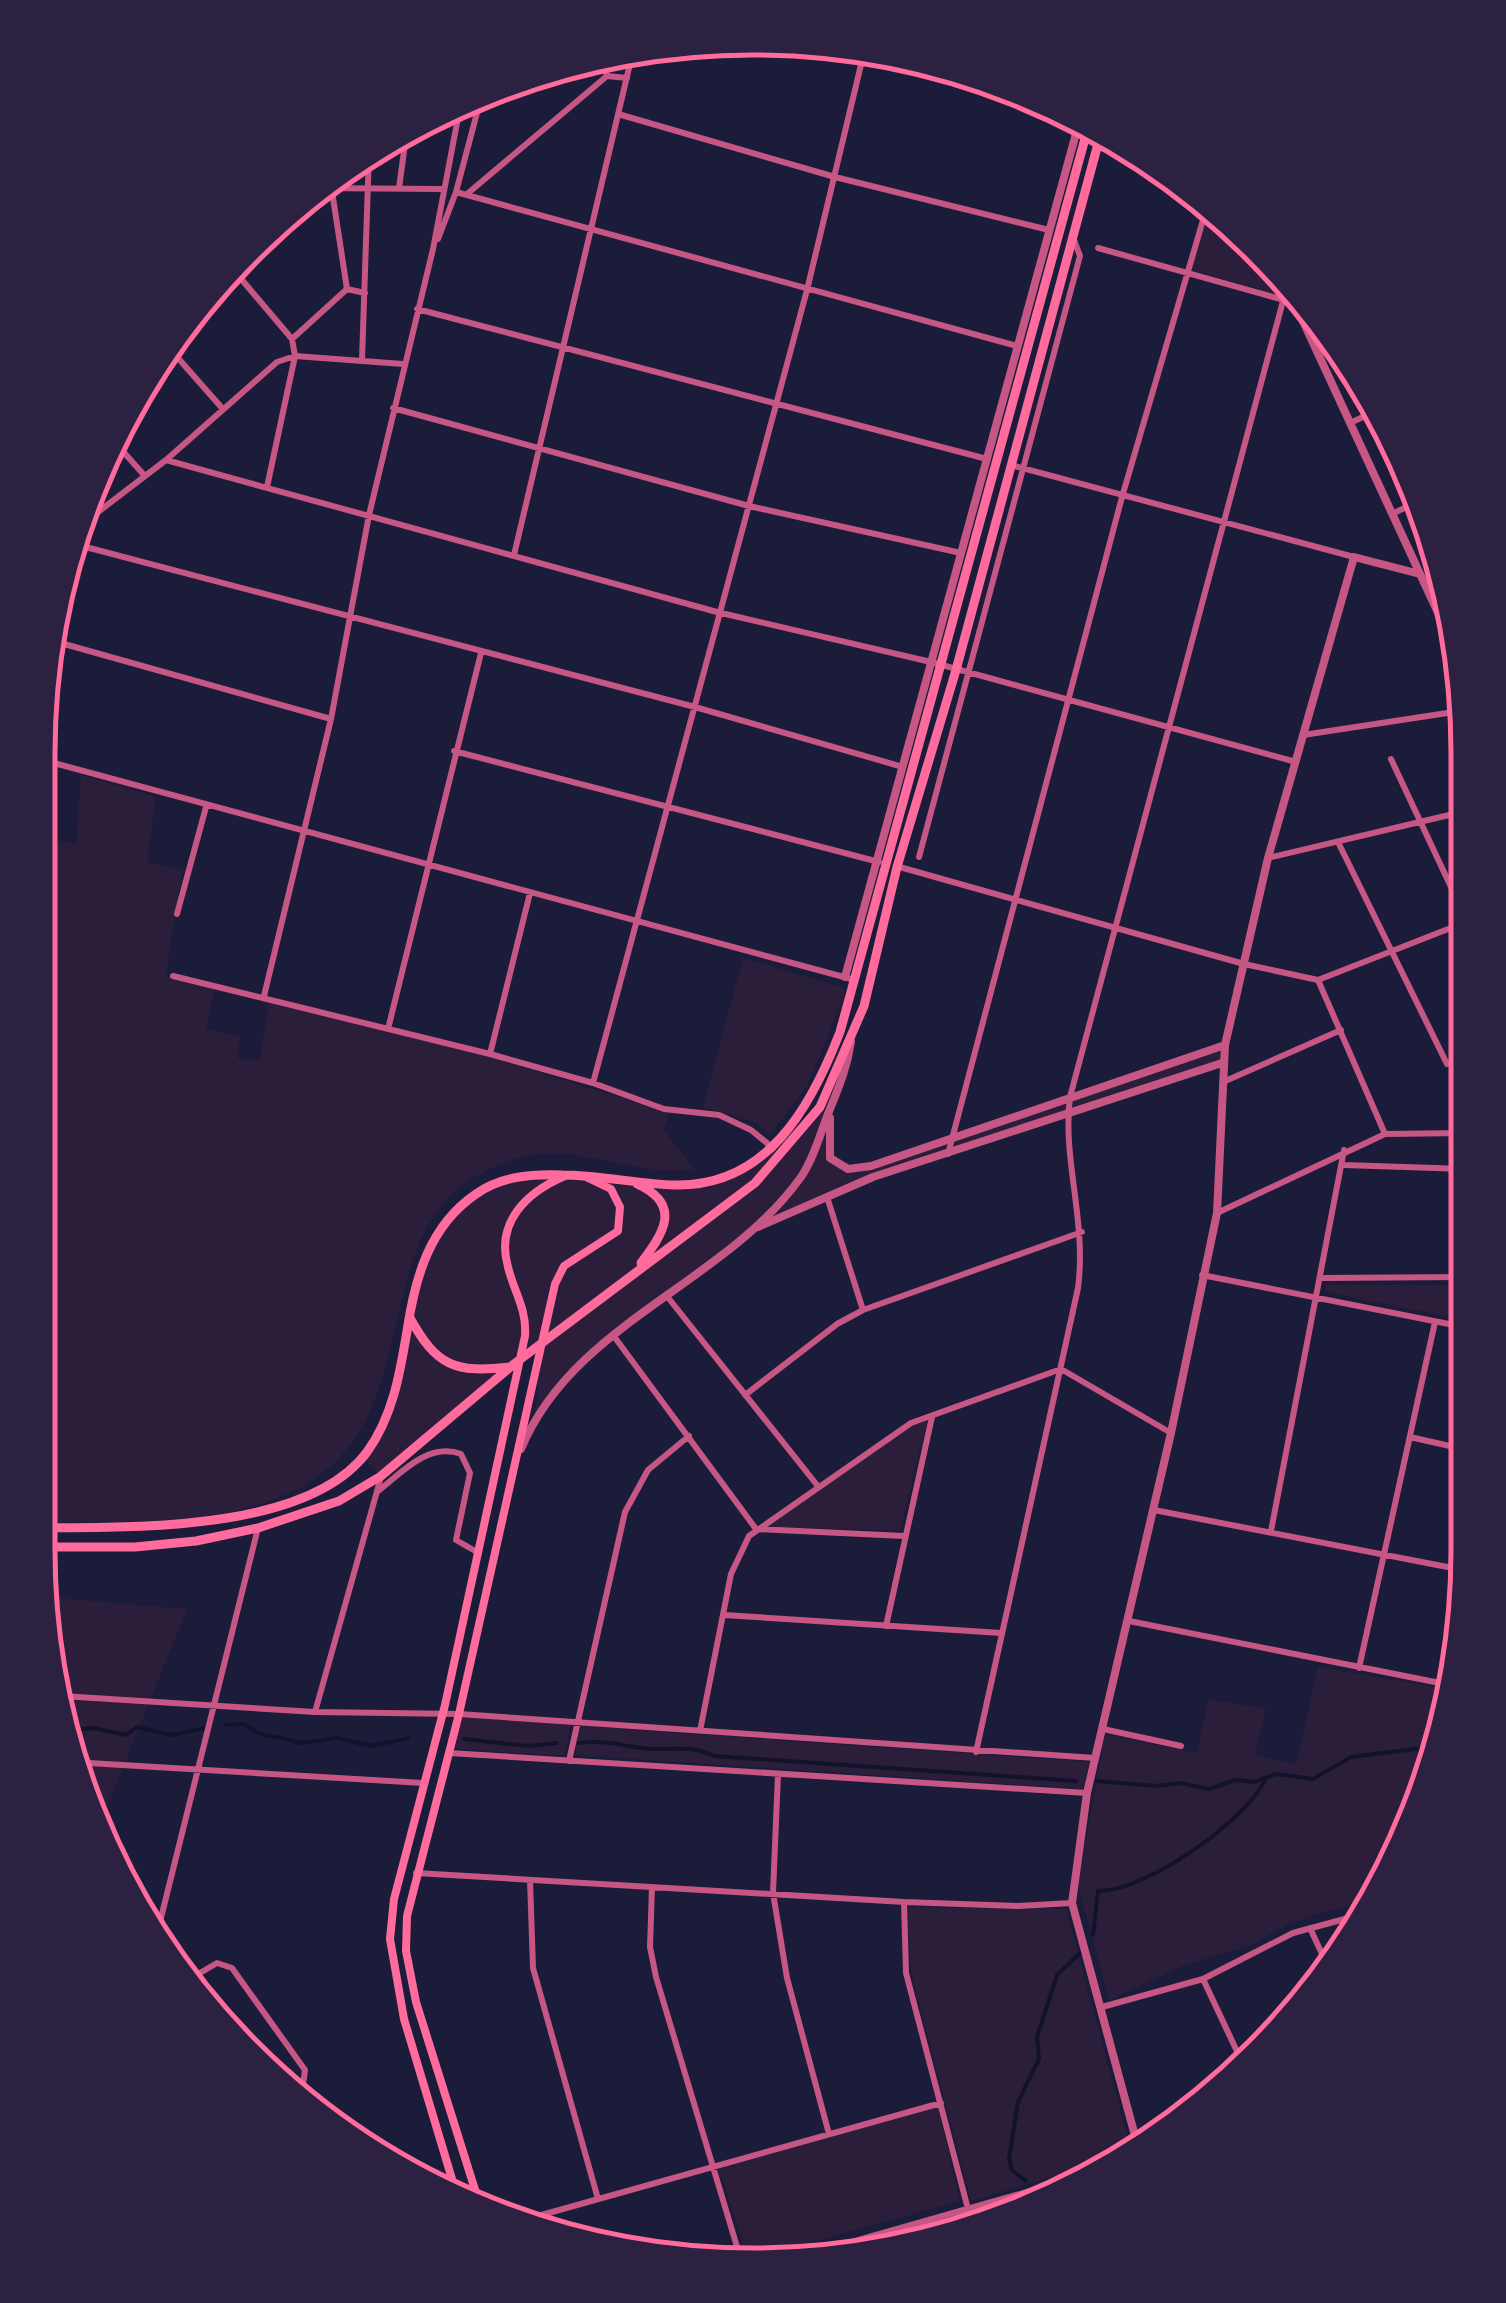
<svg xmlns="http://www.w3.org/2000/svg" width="1506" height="2303" font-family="Raleway,sans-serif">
	<rect width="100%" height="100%" fill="#1b1b3a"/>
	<path fill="#2a1e3b" d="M1211,205C1232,220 1286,268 1281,295L1191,270Z
		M81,775L156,797L147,862L182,871L166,975L215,988L206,1028L240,1037L237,1058L259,1061L269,1002L489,1057L670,1113L663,1130L695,1169C638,1178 580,1143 523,1157C357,1199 433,1385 324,1472C253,1529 123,1522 38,1522L42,837L76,844Z
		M743,958L842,987L845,995L807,1086L770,1135L755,1122L703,1107Z
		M851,1037C840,1076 824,1116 836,1156L855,1168L1224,1045L1221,1063L873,1177L741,1237L610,1338L557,1385L535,1415L542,1341L518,1370L514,1364L381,1476L362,1457L392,1405L418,1274L458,1207L507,1178L580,1175L663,1184L734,1175L797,1120L811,1118Z
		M1325,1285H1464V1320L1326,1292Z
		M927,1421L900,1531L764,1527L911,1426Z
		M45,1597L187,1609L99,1827L75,1779Z
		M1318,1667L1449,1689L1395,1866L1370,1903L1329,1910L1289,1924L1251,1945L1185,1965L1109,2000L1078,1884L1105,1734L1197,1753L1208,1699L1266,1709L1255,1755L1296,1764Z
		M461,1717L571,1725L564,1756L454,1749Z
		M578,1726L1089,1762L1083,1789L575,1755Z
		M907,1907L1066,1909L1132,2153L971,2201L911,1973Z
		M938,2107L960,2201L748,2260L719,2169Z"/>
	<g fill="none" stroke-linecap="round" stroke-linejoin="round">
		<path stroke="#12122b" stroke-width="4" d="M225,1725L244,1724L258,1733L302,1743L337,1738L372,1746L409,1738
			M67,1730L94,1728L126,1735L137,1727L172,1735L205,1728
			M464,1739L528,1746L557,1743
			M579,1743C605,1739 625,1747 651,1749C674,1750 693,1745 714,1756L1076,1781
			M1097,1781L1156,1786L1180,1783L1210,1789L1235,1780L1254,1782L1276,1774L1313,1779L1351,1757L1431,1747
			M1093,1935L1098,1891C1144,1892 1245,1822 1265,1780
			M1026,2181L1012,2170L1009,2159L1018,2102L1039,2059L1037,2037L1057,1975L1081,1952"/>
		<path stroke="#c65784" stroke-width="6" d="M794,42L1062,111
			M601,56L607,76
			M482,98L498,88
			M618,114L835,177L1049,230
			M330,178L347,289
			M315,188L441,189
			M399,188L407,129
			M456,192L1017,346
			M467,194L607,76L627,78
			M438,239L456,192L482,94
			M1098,248L1284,300
			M231,267L292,339L295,356L267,487
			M417,309L987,459
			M1308,332L1325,324
			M292,339L347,289L365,293
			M170,349L222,408
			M362,360L369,153
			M393,408L749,506L961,553
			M1350,423L1378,410
			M111,438L144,475
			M166,460L717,612L931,662L1296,762
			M1011,465L1354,557
			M1394,513L1419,501
			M85,522L166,460L277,362L295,356L403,364
			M78,545L695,707L903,767
			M514,555L633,51
			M50,640L331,719
			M1303,735L1467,710
			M454,751L879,862
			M1391,759L1466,919
			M43,760L855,980
			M1339,844L1447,1064
			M919,857L1080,256L1073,237
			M1268,858L1466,811
			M896,866L1244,964L1318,980
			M177,914L206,807
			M173,976L490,1054L593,1083L664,1109L719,1115L751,1130L773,1148
			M1318,980L1385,1134
			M1318,980L1466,922
			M264,996L331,719L369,515L433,249L461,102
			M388,1029L481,653
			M490,1054L530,893
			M1223,1082L1341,1030
			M593,1083L807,290L865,48
			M948,1154L1122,497L1208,203
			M1344,1165L1465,1169
			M827,1197L863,1310
			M1217,1213L1385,1134L1465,1133
			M1202,1275L1464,1327
			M1321,1278L1464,1277
			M666,1295L817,1485
			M613,1335L756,1529L904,1536
			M745,1395L837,1324L863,1310L1082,1232
			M1410,1437L1463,1449
			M377,1492C401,1473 428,1442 461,1454L470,1473L456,1540L477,1552
			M1154,1510L1463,1570
			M1271,1531L1344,1150
			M724,1615L1001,1633
			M1129,1621L1450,1685
			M886,1626L932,1417
			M1359,1668L1435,1322
			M62,1696L315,1712L381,1477
			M315,1712L459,1714L1095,1758
			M1103,1729L1181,1746
			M700,1731L731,1574L749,1536L911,1423L1061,1369L1171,1433
			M976,1752L1078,1288C1087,1221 1062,1159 1070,1097L1287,286
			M449,1753L1087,1793
			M569,1761L625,1512L648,1470L689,1436
			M72,1762L423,1783
			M778,1774L773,1893L787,1978L829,2134
			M416,1873L904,1902L1018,1906L1072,1903
			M530,1880L533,1968L598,2199
			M652,1887L650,1947L656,1977L741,2260
			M904,1902L906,1973L968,2209
			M1310,1928L1328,1967
			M155,1942L258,1528
			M1203,1979L1242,2062
			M188,1980L217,1963L232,1968L305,2070L303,2085L294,2093
			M1102,2007L1203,1979L1293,1933L1363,1914
			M520,2221L941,2103
			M876,2235L880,2247
			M813,2253L1114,2167"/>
		<path stroke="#c65784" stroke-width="8" d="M1283,278L1459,658
			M1432,600L1448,592
			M845,977L1080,119
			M830,1118V1158L848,1169L871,1166L1225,1045
			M758,1227L873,1177L1222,1063
			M521,1449C574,1322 724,1285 801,1177C814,1158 820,1134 828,1114C838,1089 847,1069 851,1042
			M1138,2147L1072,1903L1087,1793L1171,1433L1217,1213L1225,1045L1268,858L1354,557L1420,574"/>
		<path stroke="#ff6b9d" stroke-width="8" d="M458,2199L404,2019L390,1939L394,1899L445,1705L525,1336C527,1309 514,1292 508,1267C495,1222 527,1192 565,1176
			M482,2212L416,2002L406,1951L407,1916L459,1714L555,1284L564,1266L618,1231L620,1207L611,1189L588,1178"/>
		<path stroke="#ff6b9d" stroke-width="9" d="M637,1184C684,1205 662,1235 641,1263
			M410,1318C437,1367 455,1373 510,1367
			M38,1528C128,1527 307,1533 367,1452C393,1416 400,1373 407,1331C415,1278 429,1226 476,1194C501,1176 532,1174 562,1175C600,1175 638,1184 675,1185C767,1187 811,1107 840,1032L1089,124
			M38,1547H135L196,1541L258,1528L339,1501L381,1476L514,1364L755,1183L820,1107L864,1006L897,867L956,670L1102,129"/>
	</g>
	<path d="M0 0H1506V2303H0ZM753 55H753A698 698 0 0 1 1451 753V1550A698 698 0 0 1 753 2248H753A698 698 0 0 1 55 1550V753A698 698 0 0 1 753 55Z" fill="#2d2142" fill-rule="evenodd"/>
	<path fill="none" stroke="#ff6b9d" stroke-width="5" d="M753 55H753A698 698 0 0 1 1451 753V1550A698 698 0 0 1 753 2248H753A698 698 0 0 1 55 1550V753A698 698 0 0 1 753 55Z"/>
</svg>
